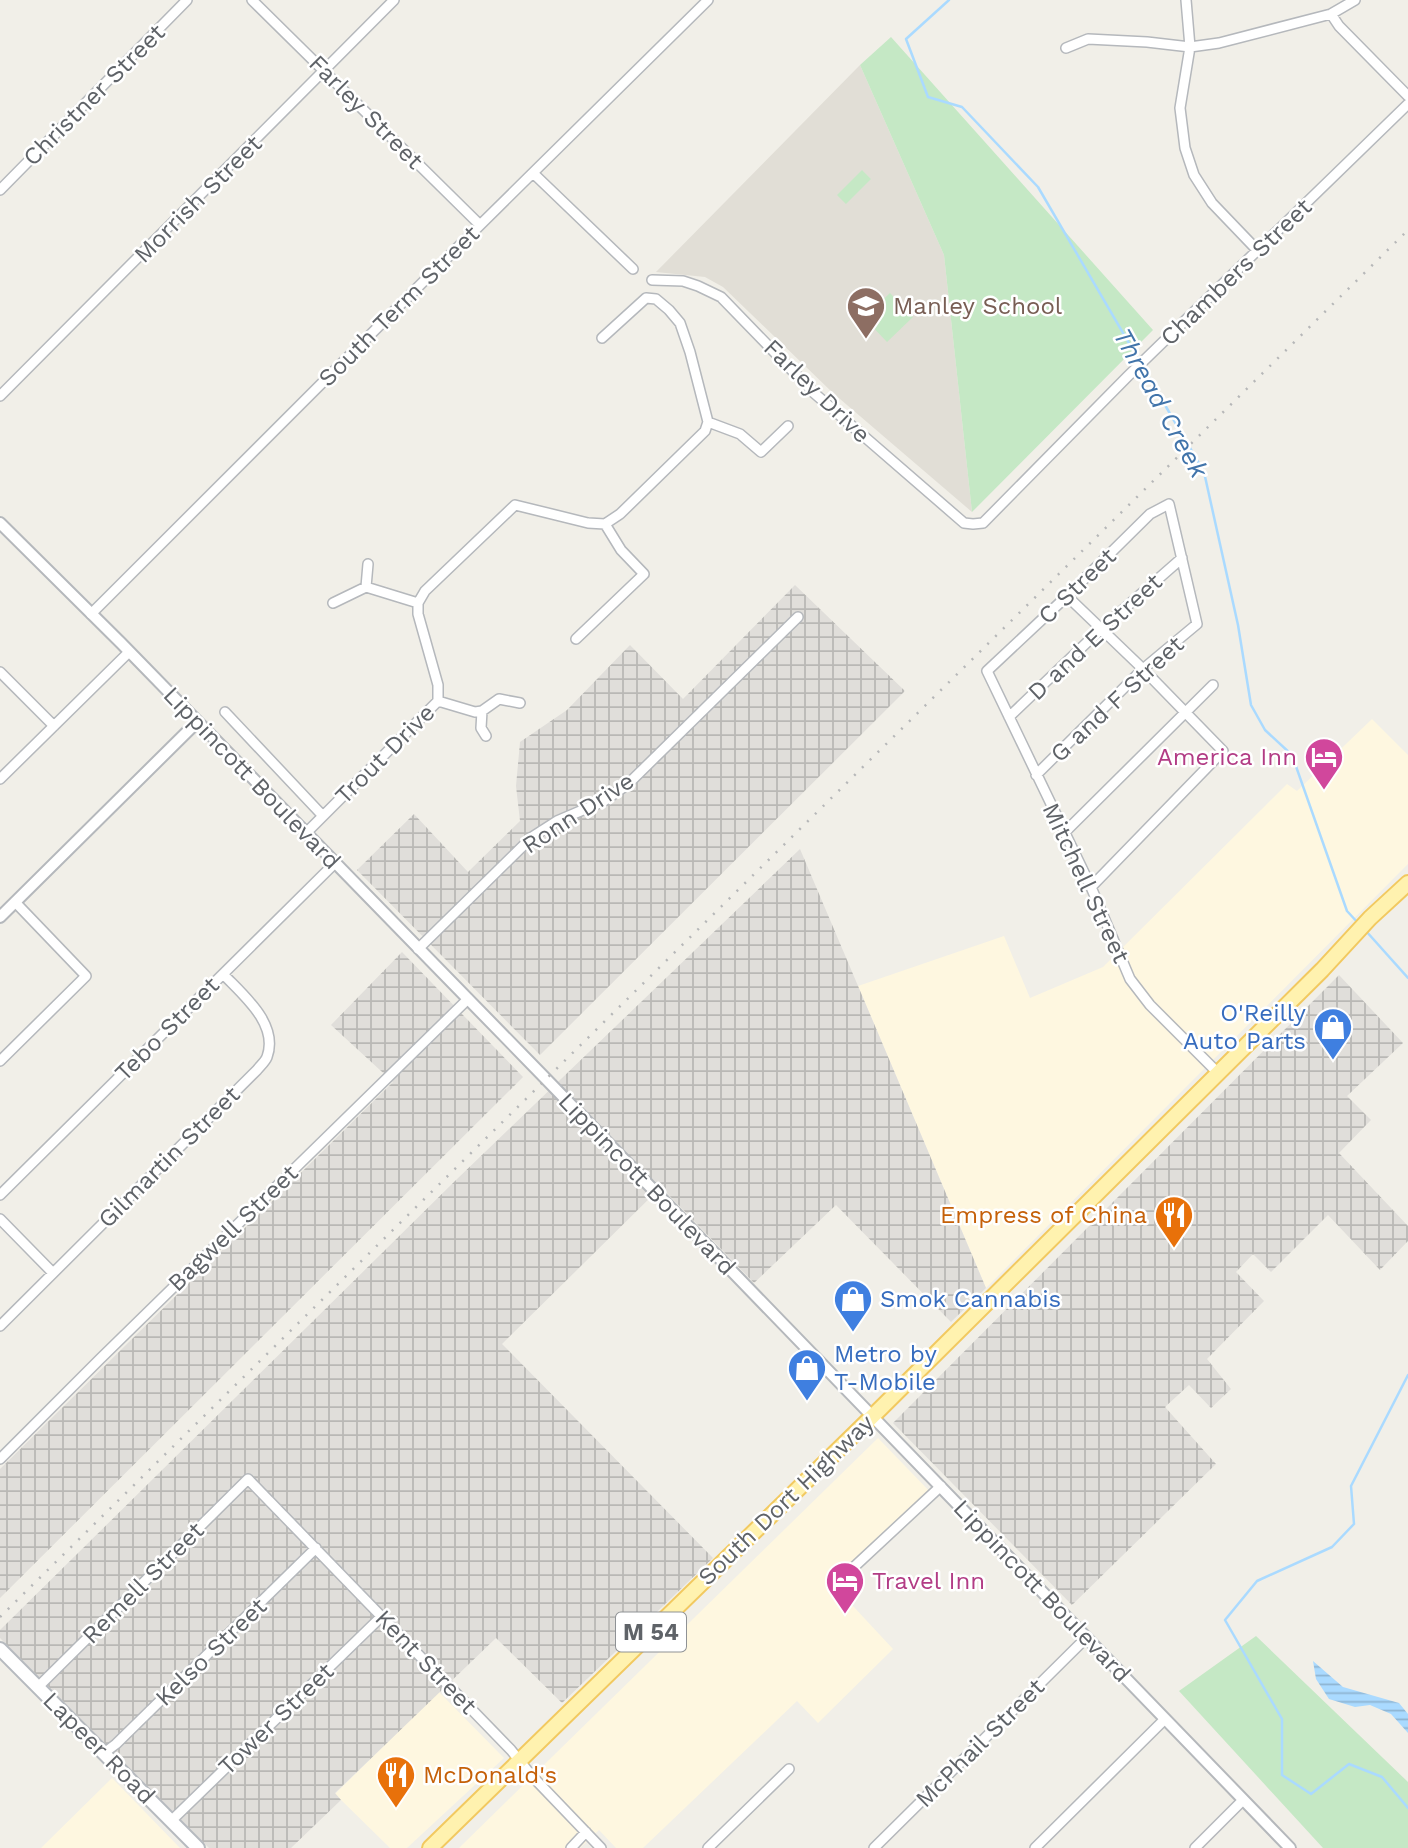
<svg xmlns="http://www.w3.org/2000/svg" width="1408" height="1848" font-family="'Work Sans',sans-serif">
	<defs>
		<pattern id="industrial-grid" width="8" height="8" patternUnits="userSpaceOnUse" patternTransform="scale(1.75)"><rect width="8" height="8" fill="#e0deda"/><path d="M0 4h8M4 0v8" fill="none" stroke="#b9b8b5"/></pattern>
		<pattern id="water-rules" width="6" height="5" patternUnits="userSpaceOnUse" patternTransform="scale(1.75)"><rect width="6" height="5" fill="#aadaff"/><path d="M0 2.5h6" fill="none" stroke="#8eb4d2"/></pattern>
	</defs>
	<rect width="100%" height="100%" fill="#f1efe8"/>
	<path fill="#fef7e0" d="M1372,719L1408,755V864L986,1288L858,986L1004,936L1030,998L1103,967L1287,784L1297,791Z
		M878,1438L936,1498L838,1590L893,1649L818,1723L797,1701L643,1848H616L599,1830L580,1848H459Z
		M439,1692L504,1758L407,1848H390L335,1794Z
		M112,1778L180,1848H41Z"/>
	<path fill="url(#industrial-grid)" d="M795,585L905,691L540,1055L357,870L414,814L468,872L520,821L516,786L520,742L567,710L630,645L683,699Z
		M800,849L986,1288L951,1322L836,1205L754,1283L661,1187L502,1344L713,1558L562,1703L496,1638L335,1793L341,1800L291,1848H209L0,1638V1630L456,1180Z
		M402,952L523,1077L0,1598V1469L393,1082L331,1025Z
		M1339,975L1403,1043L1347,1096L1371,1120L1339,1153L1408,1226V1241L1380,1270L1328,1215L1271,1272L1253,1254L1236,1272L1264,1301L1207,1359L1231,1389L1211,1408L1189,1385L1165,1407L1216,1464L1072,1605L893,1423Z"/>
	<path fill="#e1ded6" d="M860,65L944,255L972,512L833,393L723,287L705,277L656,272Z"/>
	<path fill="#c5e8c5" d="M891,37L1153,330L972,512L944,255L860,65Z
		M862,170L871,179L846,204L837,195Z
		M890,293L913,317L887,342L864,318Z
		M1256,1636L1408,1782V1848H1323L1179,1691Z"/>
	<path fill="url(#water-rules)" d="M1313,1661L1343,1687L1399,1703L1408,1714V1733L1391,1714L1370,1705L1355,1707L1329,1699L1316,1679Z"/>
	<g fill="none" stroke-linecap="round" stroke-linejoin="round">
		<path stroke="#aadaff" stroke-width="2.5" d="M949,0L906,39L928,97L962,107L1038,187L1204,472L1238,625L1251,705L1265,730L1292,755L1347,911L1359,924
			M1366,931L1408,978
			M1408,1375L1351,1486L1354,1524L1332,1547L1257,1581L1225,1620L1282,1719V1775L1311,1794L1349,1764L1382,1777L1408,1808"/>
		<g stroke="#b5b8bc" stroke-width="12">
			<path id="minor" d="M252,0L480,225
				M1186,0L1190,47L1180,108L1185,148L1194,175L1212,203L1258,251
				M1331,14L1339,26L1408,96
				M1066,48L1088,39L1147,42L1190,47L1219,43L1331,14L1355,0
				M533,173L633,269
				M0,190L187,0
				M652,280L683,281L698,286L721,297L814,393L964,523L973,524L983,523L1128,376L1408,104
				M0,396L394,0
				M708,422L740,434L761,452L788,426
				M366,587L418,603
				M366,587L368,564
				M1067,596L1143,669L1223,751L1091,887
				M333,603L366,587
				M91,614L474,231L708,0
				M576,639L644,574L621,550L605,524
				M0,672L54,726
				M438,701L475,712L482,711L499,699L520,703
				M482,711L481,728L486,736
				M225,712L323,816
				M1009,717L1101,629L1182,558
				M1036,775L1143,669L1197,624L1169,504L1150,514L1067,596L987,671L1091,887L1130,979L1150,1005L1218,1073
				M0,779L129,652
				M1065,832L1213,685
				M306,833L438,701V685L418,614V603L425,591L515,505L588,523L605,524L620,514L705,431L708,422L690,352L680,323L669,310L656,299L646,298L602,338
				M418,949L532,837L557,821L604,801L628,784L798,617
				M0,1061L86,976L15,902
				M0,1195L335,863
				M0,1219L53,1273
				M0,1326L257,1070C260,1066 265,1062 267,1057C279,1024 243,995 223,974
				M0,1459L100,1359L468,999
				M840,1580L941,1486
				M38,1687L248,1479L511,1750L531,1775L601,1848
				M104,1753L116,1744L316,1548
				M171,1821L382,1616
				M571,1848L586,1832
				M708,1848L789,1769
				M874,1848L1086,1638
				M1035,1848L1165,1719
				M1195,1848L1243,1800"/>
		</g>
		<g stroke="#b5b8bc" stroke-width="14">
			<path id="tertiary" d="M0,523L121,643L546,1079L1290,1848
				M0,917L197,722"/>
		</g>
		<g stroke="#b6babf" stroke-width="16">
			<path id="secondary" d="M0,1649L198,1848"/>
		</g>
		<g stroke="#f2c960" stroke-width="18">
			<path id="primary" d="M430,1848L881,1408L1322,970L1370,918L1408,883"/>
		</g>
		<use href="#minor" stroke="#fff" stroke-width="9"/>
		<use href="#tertiary" stroke="#fff" stroke-width="10"/>
		<use href="#secondary" stroke="#fff" stroke-width="12"/>
		<use href="#primary" stroke="#fff2af" stroke-width="14"/>
		<path stroke="#b6b7b8" stroke-width="2.5" stroke-dasharray="2 9" stroke-linecap="butt" d="M0,1617L1408,230"/>
	</g>
	<defs>
		<g id="school-pin" transform="scale(2.0125)"><path d="M0 17L-7.5 6A9.5 9.5 0 1 1 7.5 6Z" fill="#8d6e63" stroke="#fff"/><path d="M0-5L7-2L0 1L-7-2ZM-4 1L0 2.5L4 1V4Q0 6-4 4Z" fill="#fff"/></g>
		<g id="hotel-pin" transform="scale(2.0125)"><path d="M0 17L-7.5 6A9.5 9.5 0 1 1 7.5 6Z" fill="#d1479c" stroke="#fff"/><path d="M-6-4.5h1.5V1H6V5H4.5V3h-9V5H-6ZM-4 0a1.8 1.8 0 1 1 3.6 0ZM.5 0V-2.5h3Q6-2.5 6 0Z" fill="#fff"/></g>
		<g id="shop-pin" transform="scale(2.0125)"><path d="M0 17L-7.5 6A9.5 9.5 0 1 1 7.5 6Z" fill="#3f7fe0" stroke="#fff"/><path d="M-5-2.5h2.3a2.7 3.5 0 0 1 5.4 0H5L5.5 6h-11ZM-1.5-2.5h3a1.5 2.3 0 0 0-3 0Z" fill="#fff"/></g>
		<g id="restaurant-pin" transform="scale(2.0125)"><path d="M0 17L-7.5 6A9.5 9.5 0 1 1 7.5 6Z" fill="#e8710a" stroke="#fff"/><path d="M-5-6h1v4h1v-4h1v4h1v-4h1v5L-1.5 .5V6h-2V.5L-5-1ZM5-6V6H3V1.5H1.5Q1.5-4 5-6Z" fill="#fff"/></g>
	</defs>
	<g fill-rule="evenodd">
		<use href="#school-pin" x="866" y="306"/>
		<use href="#hotel-pin" x="1324" y="757"/>
		<use href="#shop-pin" x="1333" y="1027"/>
		<use href="#restaurant-pin" x="1174" y="1215"/>
		<use href="#shop-pin" x="853" y="1299"/>
		<use href="#shop-pin" x="807" y="1368"/>
		<use href="#hotel-pin" x="845" y="1581"/>
		<use href="#restaurant-pin" x="396" y="1775"/>
	</g>
	<g text-anchor="middle" dominant-baseline="central" stroke-width="5" stroke-linejoin="round" paint-order="stroke">
		<rect fill="#fff" stroke="#8f9295" stroke-width="2" x="616" y="1612.5" width="70" height="39" rx="5"/>
		<g font-size="23" font-weight="bold" fill="#5f6368">
			<text x="651" y="1632">M 54</text>
		</g>
		<g font-size="24" fill="#5f6368" stroke="#fff">
			<text transform="translate(94 95) rotate(-45)">Christner Street</text>
			<text transform="translate(366 112) rotate(45)">Farley Street</text>
			<text transform="translate(198 199) rotate(-45)">Morrish Street</text>
			<text transform="translate(1236 272) rotate(-44)">Chambers Street</text>
			<text transform="translate(399 306) rotate(-45)">South Term Street</text>
			<text transform="translate(817 391) rotate(44)">Farley Drive</text>
			<text transform="translate(1077 586) rotate(-44)">C Street</text>
			<text transform="translate(1095 637) rotate(-43)">D and E Street</text>
			<text transform="translate(1117 699) rotate(-43)">G and F Street</text>
			<text transform="translate(385 754) rotate(-45)">Trout Drive</text>
			<text transform="translate(252 778) rotate(46)">Lippincott Boulevard</text>
			<text transform="translate(578 813) rotate(-33)">Ronn Drive</text>
			<text transform="translate(1086 883) rotate(65)">Mitchell Street</text>
			<text transform="translate(167 1029) rotate(-45)">Tebo Street</text>
			<text transform="translate(169 1157) rotate(-45)">Gilmartin Street</text>
			<text transform="translate(647 1184) rotate(46)">Lippincott Boulevard</text>
			<text transform="translate(233 1228) rotate(-44)">Bagwell Street</text>
			<text transform="translate(786 1500) rotate(-44)">South Dort Highway</text>
			<text transform="translate(143 1583) rotate(-45)">Remell Street</text>
			<text transform="translate(1042 1591) rotate(46)">Lippincott Boulevard</text>
			<text transform="translate(211 1652) rotate(-44)">Kelso Street</text>
			<text transform="translate(426 1662) rotate(46)">Kent Street</text>
			<text transform="translate(276 1719) rotate(-44)">Tower Street</text>
			<text transform="translate(980 1743) rotate(-45)">McPhail Street</text>
			<text transform="translate(99 1748) rotate(45)">Lapeer Road</text>
		</g>
		<g font-size="24" fill="#785e54" stroke="#fff" text-anchor="start">
			<text x="893" y="306">Manley School</text>
		</g>
		<g font-size="24" fill="#b23c85" stroke="#fff" text-anchor="end">
			<text x="1297" y="757">America Inn</text>
			<text x="872" y="1581" text-anchor="start">Travel Inn</text>
		</g>
		<g font-size="24" fill="#366cbe" stroke="#fff" text-anchor="start">
			<text x="1306" y="1013" text-anchor="end">O'Reilly<tspan x="1306" dy="28">Auto Parts</tspan></text>
			<text x="880" y="1299">Smok Cannabis</text>
			<text x="834" y="1354">Metro by<tspan x="834" dy="28">T-Mobile</tspan></text>
		</g>
		<g font-size="24" fill="#c56008" stroke="#fff" text-anchor="end">
			<text x="1147" y="1215">Empress of China</text>
			<text x="423" y="1775" text-anchor="start">McDonald's</text>
		</g>
		<g font-size="26" font-style="italic" fill="#4174aa" stroke="#fff">
			<text transform="translate(1161 403) rotate(61)">Thread Creek</text>
		</g>
	</g>
</svg>
